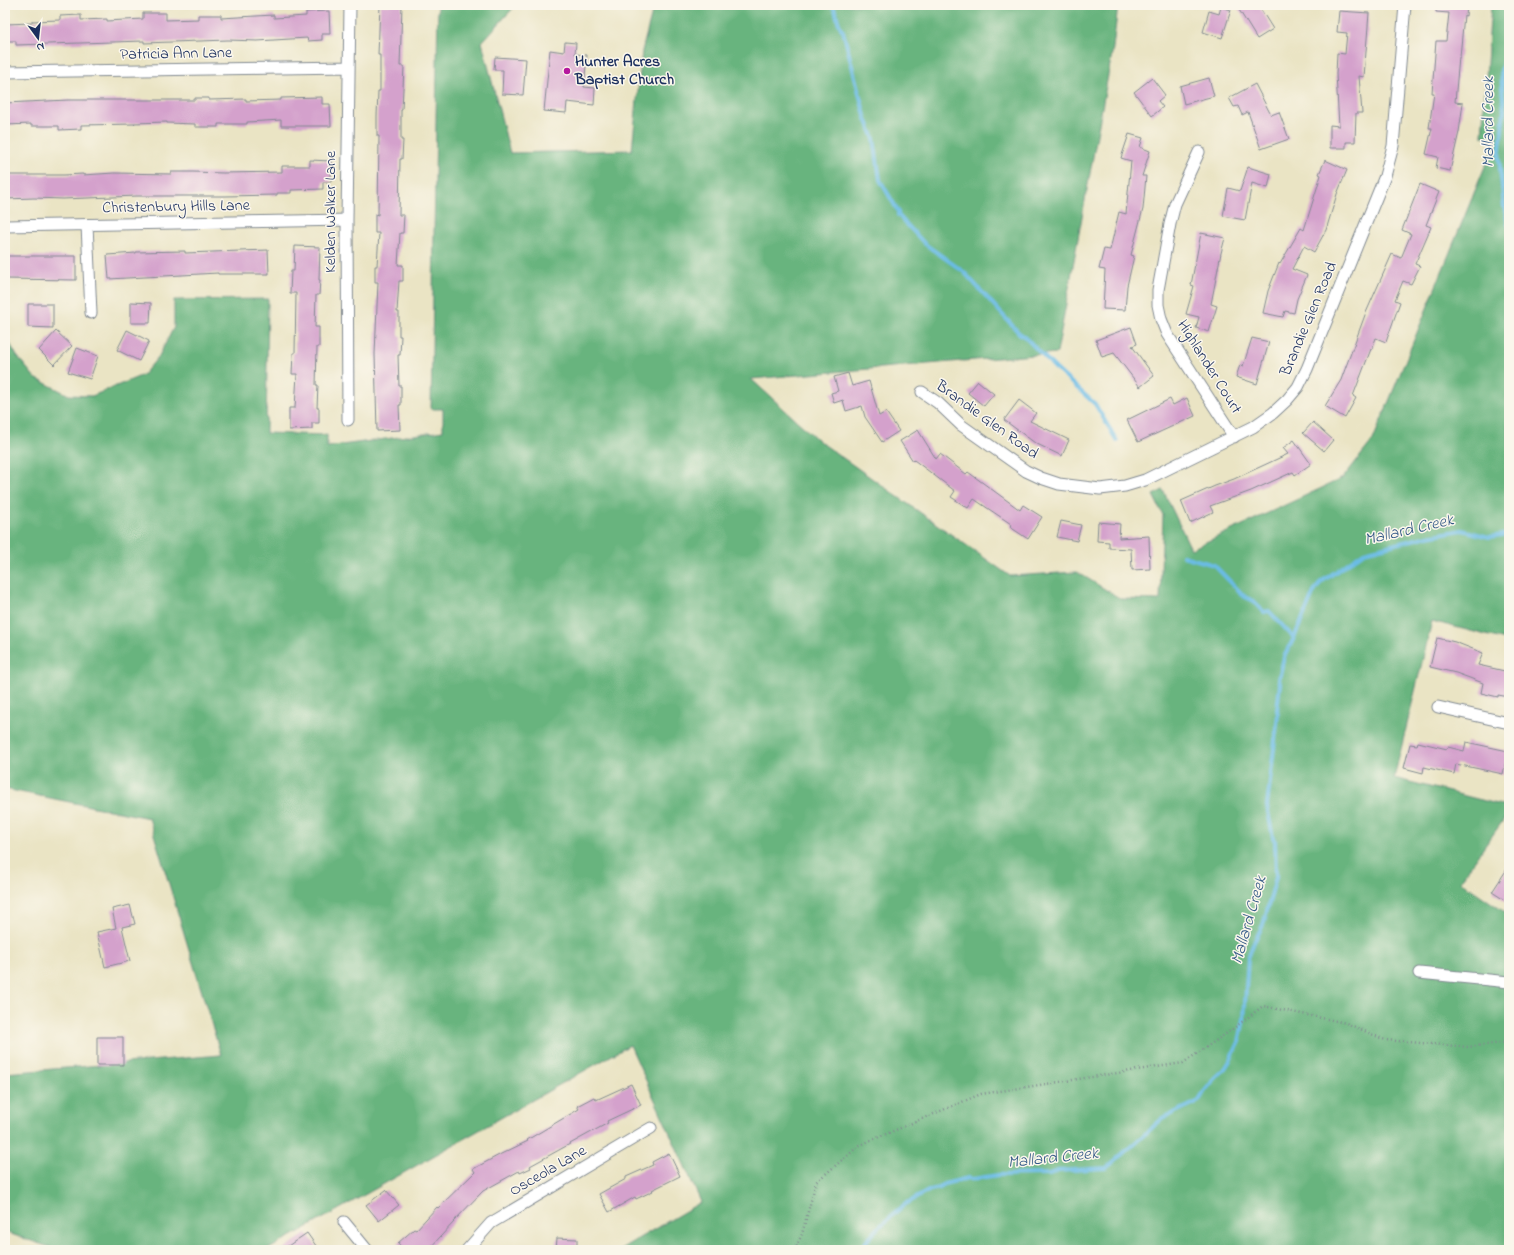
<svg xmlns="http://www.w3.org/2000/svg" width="1514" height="1255" font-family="'Indie Flower',sans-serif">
	<rect width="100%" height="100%" fill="#fbf7ec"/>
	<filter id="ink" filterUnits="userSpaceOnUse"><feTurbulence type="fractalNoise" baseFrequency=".025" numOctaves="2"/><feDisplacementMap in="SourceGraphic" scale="8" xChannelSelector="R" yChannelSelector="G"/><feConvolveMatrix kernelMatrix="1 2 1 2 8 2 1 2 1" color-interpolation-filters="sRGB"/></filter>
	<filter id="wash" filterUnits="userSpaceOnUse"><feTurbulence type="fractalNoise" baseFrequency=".012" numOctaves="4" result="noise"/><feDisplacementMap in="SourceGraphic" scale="16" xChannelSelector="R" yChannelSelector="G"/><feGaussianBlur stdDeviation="0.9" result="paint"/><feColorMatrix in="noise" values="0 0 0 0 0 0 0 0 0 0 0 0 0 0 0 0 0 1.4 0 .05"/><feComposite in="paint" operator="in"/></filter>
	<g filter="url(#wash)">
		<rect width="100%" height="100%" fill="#eae4c4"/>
		<path fill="#67b47e" stroke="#41726e" d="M438,5H516L482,42L510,153L632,150L642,51L654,5H1118L1113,48L1057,353L751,379L819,441L1010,576L1077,572L1121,599L1160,600L1163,515L1153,495L1163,490L1191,549L1343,478L1373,440L1497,137L1482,136L1491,5H1509V641L1432,621L1394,778L1509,807V812L1460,881L1509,915V1250H621L622,1248L701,1202L630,1045L267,1250H58L5,1232V1073L221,1055L149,818L5,789V335L17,356L35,378L69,395L92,396L143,375L159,356L174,327V300L268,299L266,433L327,435V447L443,431V409H431Z"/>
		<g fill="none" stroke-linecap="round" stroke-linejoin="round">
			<path stroke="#6bbce6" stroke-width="4" d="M832,5C838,12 836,23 843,31L865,116L874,139L880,180L898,211V215L925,244L964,272L1019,333L1025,337L1056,369L1095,404L1117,441
				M1509,41L1501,71L1504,111L1499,158L1504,207L1509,227
				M1183,556L1214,565L1245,597L1254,601L1264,612L1269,611L1294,638
				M860,1250L864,1244L879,1227L904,1205L930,1190L940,1188L944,1184L968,1178L973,1179L998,1175L1049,1174L1058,1171L1106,1168L1110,1165L1163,1118L1199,1101L1204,1092L1216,1077L1224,1070L1231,1059L1239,1042L1244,1019L1248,958L1254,942L1263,925L1276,877L1275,841L1273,838L1267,806L1278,715L1277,710L1280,684L1279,679L1284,657L1294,638L1314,592L1321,582L1364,552L1428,536L1462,530L1489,537L1509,534"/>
		</g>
		<g id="blocks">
			<path fill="#d4a1cc" d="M380,5H402L400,66H404L402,110H401V140H403L402,159H400L399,215H404L403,233H400L398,265H403V281H399L397,312H399V336H401L400,355H398L399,386H401V405H399L400,430L377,431L375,354L378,282H375V266H377L379,233H375V214L378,215L379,136H377V116L378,91H380V55H378Z
				M1236,5H1258L1273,29L1257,39Z
				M1436,5H1467L1466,16L1464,15L1460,57H1459L1455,102L1463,103L1459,132L1450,171L1436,168L1438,157L1426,154L1432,128H1429L1434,93H1432L1436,41H1446L1449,13L1436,12Z
				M1221,7L1231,10L1222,38L1203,32L1209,11L1219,14Z
				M329,11L330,34H322V40L308,41L307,38L257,41L228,40L144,43V41L16,45V41H7L6,24L32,23V21L60,20V16L81,15V20L107,19V21L143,19V13H166V20L198,19V15H221V18L274,15V18L306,16V12Z
				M1339,11L1369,13L1364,77L1359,76L1362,113H1356L1355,142H1346V148H1330V125L1339,126L1336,74L1337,53L1345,54L1347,33L1337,32Z
				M565,42L576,43L575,54L587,55L584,87L595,88L594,105L567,102L566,113L544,111L550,50L564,52Z
				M495,57L526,59L523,95L502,94L503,70H494Z
				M1152,78L1165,95L1158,101L1163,107L1152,116L1134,92Z
				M1209,78L1214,96L1184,104L1180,86Z
				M1255,84L1271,115L1279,112L1289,139L1261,149L1248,112L1242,115L1238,106L1234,107L1229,98Z
				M322,97V104H330L331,126H281V120L247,122V124H218V127H195V124L167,123V122L134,123L135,124L81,125V129L59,130V126H31V124L5,125V103L68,100H195V98H209V100L246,99V101L281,100V98Z
				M1129,134L1143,138L1140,147L1150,151L1142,176H1146L1143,209L1131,255L1134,256L1127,286L1125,310L1103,309L1105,270L1099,269L1104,249L1110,250L1119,212L1126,214L1131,161L1121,158Z
				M310,160L331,161V182H323V189L291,190V193H277V195L225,196H137L63,199L34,198L5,199V175H64L83,174V175L114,173L171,174V172H193L223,173L282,172V166H310Z
				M1325,160L1347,170L1337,194L1326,230L1314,252L1304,246L1292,269L1307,275L1297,299L1294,313L1285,311L1283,317L1263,313L1268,291L1279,263L1280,264L1301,228L1304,230L1321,175L1319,174Z
				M1248,167L1271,174L1268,188L1252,183L1245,220L1223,216L1228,188L1240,191Z
				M1420,184L1439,192L1426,225L1431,227L1415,264L1420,266L1411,284L1403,281L1395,300L1400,302L1386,342L1376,338L1372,349H1371L1353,396L1356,398L1345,418L1325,406L1341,380L1365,315L1392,254L1401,258L1411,234L1402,230Z
				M1201,233L1225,238L1221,253L1211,304L1217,306L1209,332L1196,328L1199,317L1186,314L1194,286L1191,285Z
				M295,246L320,247L319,280H320L319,295H316L315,327H319V347H317L316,385H318L317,408H319V423H312V429L289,430V408H295L297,374H292L293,353H295L296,293H290L291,271H294Z
				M268,250L269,274H218V273L109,279L107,255L136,253V252L185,251V253Z
				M5,256H76V280L5,279Z
				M131,302L151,303L150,323H131Z
				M28,304H53V328L28,327Z
				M1131,327L1137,344L1132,346L1154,376L1140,387L1114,353L1102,357L1096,340Z
				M127,330L149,341L139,361L117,350Z
				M56,331L72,346L54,365L39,350Z
				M1252,338L1269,342L1257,384L1236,377L1240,365L1243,366Z
				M77,348L98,356L90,379L68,372Z
				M848,373L852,386L869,381L879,416L886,412L899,431L882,442L865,417L862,406L846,411L843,400L834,403L831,393L838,391L834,377Z
				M978,381L994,394L984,406L968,393Z
				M1187,398L1195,416L1138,442L1127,420L1170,399L1173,405Z
				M1019,400L1036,413L1030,421L1069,440L1062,456L1035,443L1004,420Z
				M1313,422L1333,440L1324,451L1303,433Z
				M918,430L936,459L940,454L966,474L968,472L1020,510L1023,505L1042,517L1028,539L1010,527L1011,524L974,499L968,508L951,497L955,491L914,460L913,461L900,441Z
				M1294,440L1311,464L1295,475L1293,472L1251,491L1210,506L1213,512L1190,523L1181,501L1215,486L1234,479L1288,454L1283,448Z
				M1061,521L1081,525L1077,541L1057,537Z
				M1098,522L1120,524L1119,538L1149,536L1150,569L1132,570L1131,549L1109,548V542L1097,541Z
				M1437,638L1455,642L1483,653L1478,665L1509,672V697L1498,695V697L1481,693L1483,683L1456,673L1430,667Z
				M1418,742L1447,749L1448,747L1464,751L1466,742L1508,751L1503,774L1456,764L1454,774L1424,767L1423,773L1404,768L1410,744L1417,745Z
				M1509,866V903L1492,892Z
				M130,905L135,924L122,927L130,961L105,967L97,932L116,928L112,909Z
				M97,1037H123V1065H97Z
				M631,1084L641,1105L607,1121L608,1123L530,1166L531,1168L520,1173L519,1171L483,1191L453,1222H454L428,1250H404L398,1243L414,1229L416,1230L437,1207L438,1208L475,1172L473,1169L501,1154L528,1141L527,1140L579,1109L577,1106L594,1097L596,1100Z
				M669,1153L680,1176L652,1190L653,1191L636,1199L635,1197L609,1212L599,1194L626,1179V1177L653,1165L652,1162Z
				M386,1190L399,1205L379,1221L366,1205Z
				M307,1233L319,1250H282Z
				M557,1238L577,1239V1250H556Z"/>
		</g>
	</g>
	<g filter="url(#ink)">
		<use href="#blocks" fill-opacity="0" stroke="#828a91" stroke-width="1"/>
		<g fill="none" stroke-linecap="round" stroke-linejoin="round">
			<g stroke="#828a91" stroke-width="13">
				<path id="minor" d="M5,72L348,67
					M1199,152L1175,204L1170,224L1158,290V305L1161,319L1167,334L1234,437
					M87,225L91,313
					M5,226L347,220
					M922,392L938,403L961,425L1026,471L1041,478L1059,484L1100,489L1125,486L1145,480L1253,427L1273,413L1287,400L1298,387L1307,369L1385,176L1393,146L1405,5
					M348,420L347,220L350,5
					M1438,707L1509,723
					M1419,973L1509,982
					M344,1222L367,1250
					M467,1250L491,1223L651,1128"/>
			</g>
			<path stroke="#828a91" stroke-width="2.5" stroke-dasharray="1 3" stroke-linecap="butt" d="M795,1250L802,1234L816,1182L860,1145L981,1094L1183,1063L1230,1031L1263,1006L1346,1023L1385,1040L1468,1047L1509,1042"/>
			<use href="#minor" stroke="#fff" stroke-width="11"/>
		</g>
	</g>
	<circle fill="#b5179e" stroke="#fbf7ec" stroke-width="1.5" cx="567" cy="71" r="4"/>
	<g text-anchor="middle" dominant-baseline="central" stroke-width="3" stroke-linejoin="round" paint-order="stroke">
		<g font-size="16" fill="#1b2f5e" stroke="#fbf7ec">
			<text transform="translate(176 54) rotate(-1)">Patricia Ann Lane</text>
			<text transform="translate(176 207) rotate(-1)">Christenbury Hills Lane</text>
			<text transform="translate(331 212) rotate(-90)">Kelden Walker Lane</text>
			<text transform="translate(1309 319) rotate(-67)">Brandie Glen Road</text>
			<text transform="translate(1209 367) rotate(58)">Highlander Court</text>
			<text transform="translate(987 420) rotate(36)">Brandie Glen Road</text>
			<text transform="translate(548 1171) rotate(-30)">Osceola Lane</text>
		</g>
		<g font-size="16" font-weight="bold" fill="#1b2f5e" stroke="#fbf7ec" text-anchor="start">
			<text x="575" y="62">Hunter Acres<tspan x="575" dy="18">Baptist Church</tspan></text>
		</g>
		<g font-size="17" font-style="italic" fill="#335987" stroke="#fbf7ec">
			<text transform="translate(1488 122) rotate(-90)">Mallard Creek</text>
			<text transform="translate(1409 530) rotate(-13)">Mallard Creek</text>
			<text transform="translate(1249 920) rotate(-74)">Mallard Creek</text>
			<text transform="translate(1053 1158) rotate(-6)">Mallard Creek</text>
		</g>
	</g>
	<rect width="1514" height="1255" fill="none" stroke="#fbf7ec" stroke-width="20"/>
	<g transform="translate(38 38) rotate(165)" stroke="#fbf7ec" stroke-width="3" paint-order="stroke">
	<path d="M0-3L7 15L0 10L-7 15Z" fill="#1b2f5e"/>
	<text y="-6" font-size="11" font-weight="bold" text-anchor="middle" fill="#1b2f5e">N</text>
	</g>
</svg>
